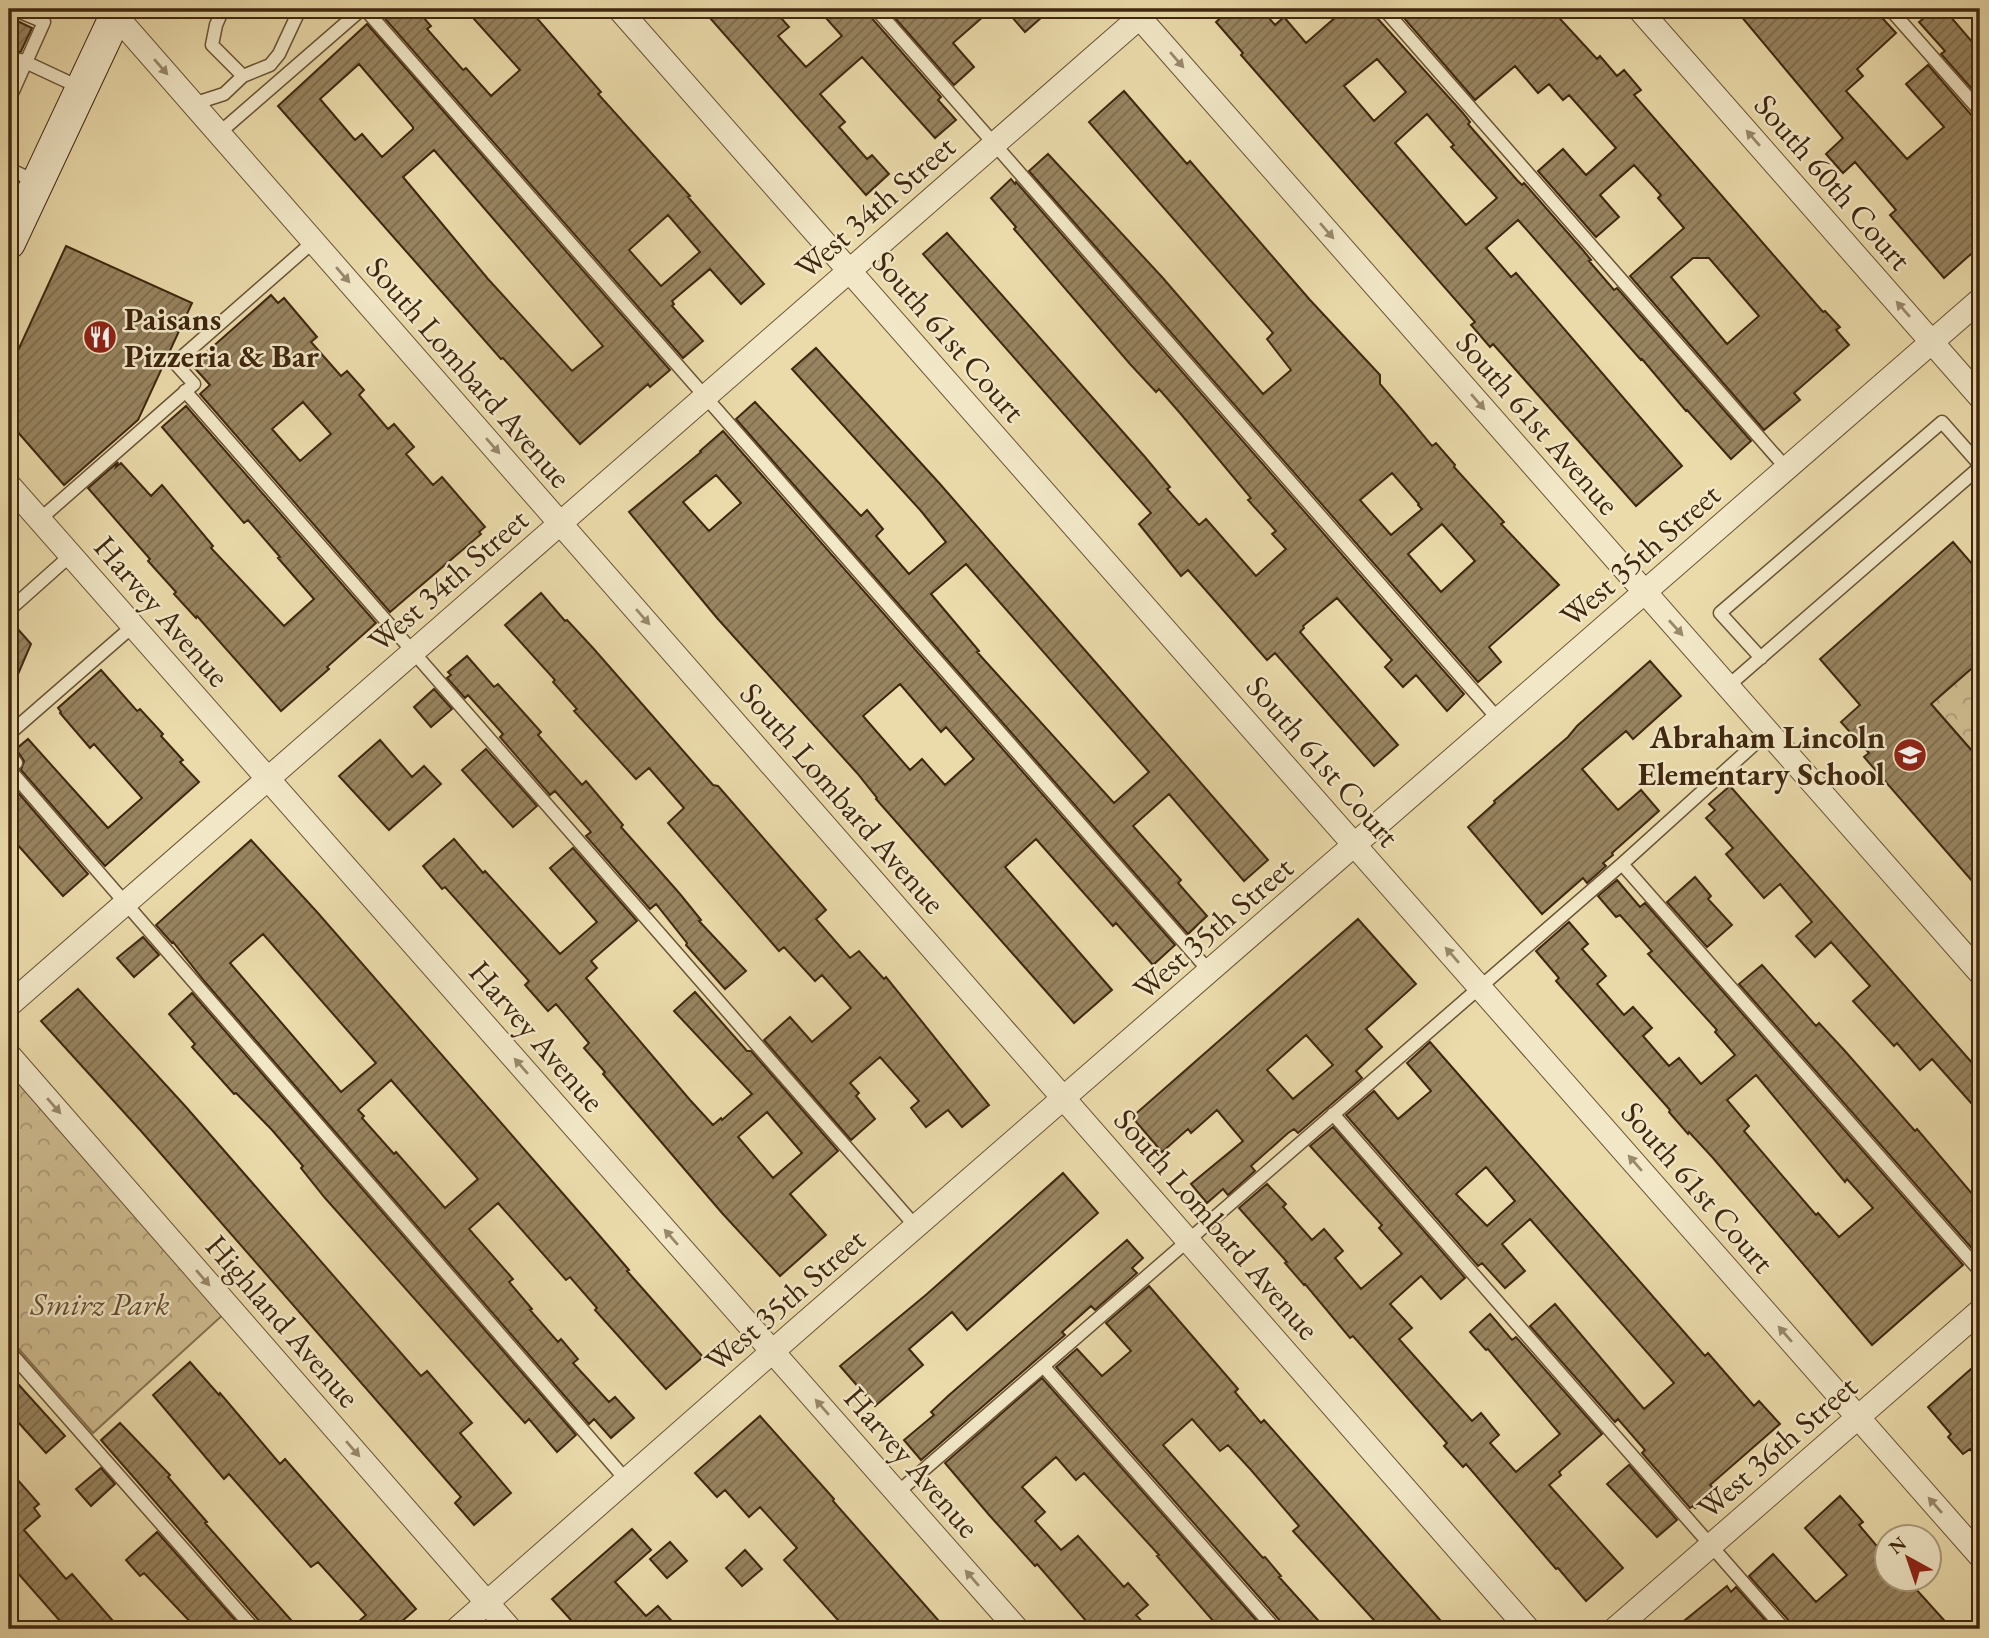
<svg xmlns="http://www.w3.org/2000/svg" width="1989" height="1638" viewBox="0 0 1989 1638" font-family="'EB Garamond',serif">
<defs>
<pattern id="park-crowns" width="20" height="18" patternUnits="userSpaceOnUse" patternTransform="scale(1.75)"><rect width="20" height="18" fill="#cebc90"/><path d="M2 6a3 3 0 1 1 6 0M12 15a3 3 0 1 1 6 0" fill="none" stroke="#a99974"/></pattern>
<pattern id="building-hatch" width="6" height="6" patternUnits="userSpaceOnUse" patternTransform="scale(1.75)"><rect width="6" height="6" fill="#988560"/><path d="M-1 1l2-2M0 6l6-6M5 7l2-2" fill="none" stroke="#7d6d4e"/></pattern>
</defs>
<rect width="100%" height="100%" fill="#ebdbab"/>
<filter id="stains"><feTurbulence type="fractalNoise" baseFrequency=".00286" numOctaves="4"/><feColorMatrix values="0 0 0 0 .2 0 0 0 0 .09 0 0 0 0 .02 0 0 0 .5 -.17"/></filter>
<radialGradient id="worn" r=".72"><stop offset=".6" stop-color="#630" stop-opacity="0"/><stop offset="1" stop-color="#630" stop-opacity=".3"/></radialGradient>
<!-- park -->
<path fill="url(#park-crowns)" stroke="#867250" stroke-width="2" d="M1980,661V760L1931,704Z
M9,1065L226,1312L93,1433L9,1338Z"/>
<!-- building -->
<path fill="url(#building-hatch)" stroke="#3f270f" stroke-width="2" fill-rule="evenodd" d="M385,9H416L431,26L427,29L463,70L466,68L491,96L520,70L465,9H529L601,92L598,94L690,196L688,197L764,284L741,304L710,269L672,301L674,304L672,306L703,341L683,358L380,13ZM668,215L700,252L661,286L629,250Z
M702,9H773L789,27L778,36L806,67L842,36L818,9H867L869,15L941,97L938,100L956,120L935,138L862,57L820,94L845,122L839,127L867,159L872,155L889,174L866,195Z
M887,9H992L953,43L974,67L954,85Z
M1005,9H1051L1025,32Z
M1230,9H1261L1275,25L1284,17L1306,43L1345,9H1369L1462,112L1470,122L1468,124L1517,180L1522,185L1524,183L1582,249L1591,260L1589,261L1614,290L1617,288L1751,441L1731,459L1687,410L1686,411L1642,359L1641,360L1518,220L1486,248L1511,277L1516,273L1682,466L1636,506L1493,344L1490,347L1471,325L1475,322L1241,55L1243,53L1216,22ZM1377,59L1406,92L1374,121L1344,86ZM1427,114L1454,145L1451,147L1497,198L1466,225L1395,143Z
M1413,9H1551L1597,59L1600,56L1617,76L1624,70L1641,90L1634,95L1823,312L1825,311L1840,327L1836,330L1849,345L1794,393L1800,400L1764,430L1630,276L1684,228L1658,198L1661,195L1634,165L1600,195L1619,217L1596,237L1538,171L1563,149L1586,175L1616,148L1569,95L1563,100L1549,84L1538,93L1515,66L1475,100L1403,17ZM1693,258H1709L1759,316L1727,344L1671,277Z
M1735,9H1874L1896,33L1857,69L1863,76L1846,91L1907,159L1944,127L1906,84L1928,65L1973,117L1980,120V246L1944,278L1890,215L1896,210L1855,162L1843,173L1826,154L1843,138Z
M1935,9H1944L1980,51V98L1941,54L1945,51L1919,22Z
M9,17L32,28L21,51L13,57L15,66L9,79Z
M367,24L670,370L650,387L648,384L580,444L503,358L501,359L278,106ZM359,64L413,127V129L382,157L362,134L355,140L320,99ZM434,150L603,346L572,371L488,279L403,177Z
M1124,91L1187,164L1190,161L1310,300L1380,375V384L1404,412L1432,446L1436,443L1455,465L1454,467L1504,522L1501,524L1559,585L1489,647L1501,662L1478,682L1029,171L1048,154L1162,277L1263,394L1291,370L1267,339L1273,333L1089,122ZM1392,473L1419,504L1418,505L1422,509L1391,535L1360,500ZM1442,524L1475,561L1441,592L1408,554Z
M1011,179L1015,184L1016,182L1464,694L1447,711L1416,675L1403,687L1385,667L1392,660L1337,598L1303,626L1304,628L1300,632L1398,745L1374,766L1275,653L1267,660L1188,570L1181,576L1139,524L1151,513L923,254L947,233L1145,457L1170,487L1167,489L1199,525L1206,519L1256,576L1286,549L1272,534L1276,531L1248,500L1251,498L1180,413L1159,389L1156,392L1130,364L1014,229L1016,227L991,198Z
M66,246L192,303L138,420L64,485L9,422V370Z
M271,295L278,303L284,298L317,337L311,342L341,376L347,371L364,390L359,395L388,429L394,424L414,447L406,454L433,485L442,477L485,527L479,532L481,534L390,612L200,394L210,385L192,365ZM303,402L331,434L300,461L272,429Z
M816,348L940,484L1268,860L1244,881L1169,794L1133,826L1181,880L1178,883L1207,916L1188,934L736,419L755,402L861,516L867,510L883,529L876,536L909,574L946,542L921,511L792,369ZM966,564L1149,772L1114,803L977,652L979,651L931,594Z
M186,406L376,623L327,667L329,669L281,711L197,616L196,618L174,594L176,592L148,561L150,559L88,488L118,462L116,467L121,463L151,496L162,485L213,546L211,548L284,626L314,599L278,558L280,557L248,520L244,523L162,427Z
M723,431L1175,945L1153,965L1116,923L1113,926L1036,839L1005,867L1112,990L1074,1023L876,799L877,798L857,773L717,618L629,512L701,452L700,451ZM716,475L741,503L709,531L683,502ZM900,684L941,732L946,727L974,759L945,785L922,759L910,770L863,716Z
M1953,542L1980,573V661L1931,704L1980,760V890L1864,757L1869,753L1841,722L1860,705L1820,659Z
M541,593L565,621L567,620L593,648L713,785L718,786L826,910L816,919L850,958L859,951L884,979L886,977L989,1105L962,1127L948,1110L926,1127L911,1108L919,1101L880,1057L850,1083L859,1093L856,1096L875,1119L851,1140L764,1040L790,1017L812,1042L851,1008L822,975L815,981L784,947L779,951L668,823L684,808L649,768L636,779L574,711L577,709L553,682L555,680L505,625Z
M9,619L31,644L9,695Z
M467,656L494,687L498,684L523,712L541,732L538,735L582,785L586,781L623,825L621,827L680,894L701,920L699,921L746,971L725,989L686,945L687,943L656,904L650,909L586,836L591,832L555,791L550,795L500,737L503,734L468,695L465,698L447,678L451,675L448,672Z
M1650,661L1681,696L1633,739L1626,731L1582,769L1618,810L1641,790L1659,811L1612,853L1613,855L1603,863L1606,866L1587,883L1583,878L1542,914L1468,827L1495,803L1494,801L1568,737L1577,726Z
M101,670L137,711L140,709L163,734L161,736L183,760L180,762L199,782L105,866L21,770L24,761L16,749L28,739L108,828L142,798L94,744L90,748L60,713L61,712L58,708Z
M434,689L452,709L431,727L414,707Z
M380,740L412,777L424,766L441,784L389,830L339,776Z
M486,749L537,806L513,827L462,770Z
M9,782L88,874L63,896L9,835Z
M1730,786L1980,1072V1113L1932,1059L1920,1070L1897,1043L1894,1046L1853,1001L1870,986L1831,942L1815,957L1796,936L1812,922L1780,884L1764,898L1726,854L1733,848L1706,818L1715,810L1709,804Z
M454,839L483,873L485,871L560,954L597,922L550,868L573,848L637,921L591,961L597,968L586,978L690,1100L713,1125L721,1118L722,1120L752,1094L674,1011L695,992L747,1051H751L838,1151L790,1194L826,1235L780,1276L722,1213L603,1074L605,1072L584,1048L589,1043L556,1004L548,1011L525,985L529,981L445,887L442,889L423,866ZM767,1112L802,1153L773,1178L738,1137Z
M251,840L317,912L586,1220L629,1270L627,1271L703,1357L666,1389L595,1310L597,1308L570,1277L566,1280L498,1203L469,1229L513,1279L509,1282L532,1309L530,1310L558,1342L561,1339L578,1359L573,1363L609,1402L615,1397L634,1418L611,1438L594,1419L589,1424L205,982L173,942L172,943L156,925ZM263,934L376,1063L341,1092L230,963ZM391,1080L478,1179L445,1208L396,1152L394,1154L362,1118L364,1116L358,1110Z
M1695,877L1711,896L1708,899L1732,925L1707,947L1667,902Z
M1617,880L1640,907L1645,903L1963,1265L1872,1345L1713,1158L1689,1132L1688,1134L1669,1112L1670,1110L1556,981L1559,978L1536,951L1569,922L1588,944L1582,949L1606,976L1597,984L1624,1015L1633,1007L1652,1028L1643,1036L1669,1066L1679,1058L1701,1084L1735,1055L1715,1032L1717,1030L1648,954L1652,951L1620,915L1616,917L1598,896ZM1756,1075L1845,1182L1847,1179L1873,1208L1839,1237L1818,1213L1816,1215L1744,1131L1749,1126L1727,1100Z
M1358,919L1416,984L1366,1029L1382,1047L1356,1071L1362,1078L1298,1133L1294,1129L1288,1133L1251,1166L1255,1171L1228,1195L1223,1189L1207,1203L1191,1184L1243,1141L1217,1110L1191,1133L1188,1129L1162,1152L1132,1117ZM1306,1035L1333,1065L1293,1099L1267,1070Z
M143,937L159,955L134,977L117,958Z
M1762,965L1816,1026L1819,1023L1845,1051L1915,1131L1917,1129L1980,1203V1249L1976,1253L1739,984Z
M78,989L186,1107L421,1376L427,1371L472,1423L460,1433L511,1493L474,1525L455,1503L461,1497L141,1131L41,1021Z
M192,993L576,1435L557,1452L529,1419L525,1423L325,1198L301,1168L303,1166L272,1130L236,1093L234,1094L192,1047L195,1044L169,1014Z
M1430,1042L1705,1356L1708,1353L1754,1406L1759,1401L1780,1424L1710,1485L1715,1490L1695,1508L1693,1506L1690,1508L1642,1453L1645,1450L1618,1419L1615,1422L1530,1326L1555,1304L1644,1409L1674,1383L1530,1219L1502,1244L1525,1271L1505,1288L1482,1263L1478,1266L1346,1115L1374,1091L1398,1119L1431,1091L1407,1063ZM1486,1167L1515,1201L1487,1226L1456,1194Z
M1333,1127L1465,1278L1441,1299L1421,1276L1390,1304L1412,1328L1399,1339L1472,1421L1481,1413L1499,1435L1490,1443L1516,1472L1560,1434L1488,1349L1486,1350L1470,1332L1490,1314L1512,1340L1516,1337L1602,1434L1559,1472L1561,1475L1549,1485L1623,1568L1586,1601L1558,1568L1556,1569L1466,1464L1463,1467L1444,1446L1447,1443L1353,1336L1350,1338L1305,1284L1304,1285L1285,1263L1287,1262L1239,1208L1267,1184L1286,1204L1283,1207L1312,1240L1324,1229L1343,1251L1335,1258L1361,1289L1402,1254L1379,1228L1382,1225L1310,1146Z
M1063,1173L1098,1213L967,1330L952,1312L909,1349L923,1365L875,1406L840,1366L927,1294Z
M1127,1240L1143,1258L1132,1268L1137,1273L1095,1310L1091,1306L1062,1332L1065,1335L921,1460L904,1440L934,1415L931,1412L948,1396Z
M1149,1286L1238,1389L1235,1392L1261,1423L1264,1420L1448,1629H1382L1293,1531L1299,1526L1251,1470L1228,1445L1220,1451L1192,1419L1163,1445L1263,1558L1265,1557L1281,1576L1279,1577L1326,1629H1284L1282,1623L1056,1367L1077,1349L1102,1376L1131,1351L1106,1323Z
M1980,1361V1461L1970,1449L1963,1454L1948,1437L1951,1434L1928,1407Z
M190,1362L219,1395L220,1393L280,1464L285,1459L416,1609L393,1629H350L366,1615L318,1562L311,1567L229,1474L224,1479L153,1395Z
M9,1374L65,1436L46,1453L9,1412Z
M1042,1378L1264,1629H1220L1157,1556L1159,1555L1084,1473L1076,1480L1056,1457L1022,1487L1045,1512L1035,1521L1061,1550L1078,1536L1124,1587L1128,1583L1148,1605L1136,1615L1149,1629H1093L1037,1564L1035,1566L990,1516L945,1463Z
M760,1416L834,1499L833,1501L946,1629H846L784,1560L797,1548L760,1507L749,1517L725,1490L717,1497L695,1473Z
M120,1423L170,1475L168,1477L207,1522L205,1523L299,1629H263L261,1623L101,1440Z
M1629,1465L1677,1520L1657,1537L1607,1484Z
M101,1468L115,1484L91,1506L76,1489Z
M9,1470L39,1504L34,1508L40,1516L24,1530L66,1579L72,1574L120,1629H67L9,1563Z
M1840,1496L1863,1522L1859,1525L1887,1558V1578H1906L1952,1629H1793L1791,1623L1749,1576L1773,1554L1816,1602L1847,1575L1805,1528Z
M632,1529L651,1550L615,1582L646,1616L658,1606L679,1629H579L552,1599Z
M157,1532L243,1629H197L144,1573L140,1576L126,1560Z
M670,1542L687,1561L667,1578L650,1559Z
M745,1550L762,1569L742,1586L726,1568Z
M1727,1586L1731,1592L1736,1587L1773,1629H1674Z"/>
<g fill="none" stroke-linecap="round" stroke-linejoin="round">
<!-- service casing -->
<g stroke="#6a5436" stroke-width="15">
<path id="service" d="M223,9L216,25L212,45L243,76
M365,9L1210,972
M876,9L1499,720
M1384,9L1787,469
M1890,9L1980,111
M21,60L81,88
M9,100L44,22L13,9
M193,104L224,94L243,76L270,65L279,54L300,9
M218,134L362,9
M9,169L37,182
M185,391L917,1228
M39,520L194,384L175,363L313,242
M9,596L16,604L71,555
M1761,658L1720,613L1942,422L1980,465
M1728,686L1980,467
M9,734L133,626
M9,754L16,763L9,769
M9,769L627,1481
M1622,864L1980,1271
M1333,1114L1784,1629
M9,1351L254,1629
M1044,1367L1275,1629
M897,1493L1622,864L1768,732"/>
</g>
<!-- minor casing -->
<g stroke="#6a5436" stroke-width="25">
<path id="minor" d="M110,9L1528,1629
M619,9L1980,1556
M1132,9L1980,973
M1639,9L1980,397
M9,485L1017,1629
M9,1005L1149,9
M9,1055L510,1629
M457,1629L798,1329L1980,300
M1615,1629L1980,1311"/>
</g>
<!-- secondary casing -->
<g stroke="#3f270f" stroke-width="34">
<path id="secondary" d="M9,243L119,9"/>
</g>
<!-- service -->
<use href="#service" stroke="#f2e8c8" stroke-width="12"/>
<!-- minor -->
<use href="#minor" stroke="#f2e8c8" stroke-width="23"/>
<!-- secondary -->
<use href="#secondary" stroke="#f2e8c8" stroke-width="32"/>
</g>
<!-- one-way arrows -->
<defs><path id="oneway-solid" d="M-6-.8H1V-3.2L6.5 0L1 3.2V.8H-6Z" transform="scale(1.75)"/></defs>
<g fill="#98886c">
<use href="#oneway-solid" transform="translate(1177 60) rotate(49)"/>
<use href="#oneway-solid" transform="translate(161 67) rotate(49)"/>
<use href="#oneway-solid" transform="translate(1753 138) rotate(-131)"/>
<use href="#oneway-solid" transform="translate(1327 231) rotate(49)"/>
<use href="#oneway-solid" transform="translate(343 275) rotate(49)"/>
<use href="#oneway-solid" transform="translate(1903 309) rotate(-131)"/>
<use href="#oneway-solid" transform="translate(1478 402) rotate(49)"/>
<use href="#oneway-solid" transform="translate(493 446) rotate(49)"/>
<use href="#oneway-solid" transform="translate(643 617) rotate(49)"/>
<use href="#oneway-solid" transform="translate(1676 628) rotate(48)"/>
<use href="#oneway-solid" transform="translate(1452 955) rotate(-131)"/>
<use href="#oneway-solid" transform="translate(521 1066) rotate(-131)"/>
<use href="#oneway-solid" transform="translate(54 1106) rotate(49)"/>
<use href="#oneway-solid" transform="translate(1635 1163) rotate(-131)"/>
<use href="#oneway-solid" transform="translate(671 1237) rotate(-131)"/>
<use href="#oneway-solid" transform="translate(203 1278) rotate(49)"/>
<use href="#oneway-solid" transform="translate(1785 1334) rotate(-131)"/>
<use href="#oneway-solid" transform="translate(822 1407) rotate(-131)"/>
<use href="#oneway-solid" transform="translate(353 1449) rotate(49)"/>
<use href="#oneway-solid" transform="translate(1935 1505) rotate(-131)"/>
<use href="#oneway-solid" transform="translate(972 1578) rotate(-131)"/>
</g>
<!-- icons -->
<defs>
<g id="restaurant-disc" transform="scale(1.75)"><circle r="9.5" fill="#8f2418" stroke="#f2e8c8"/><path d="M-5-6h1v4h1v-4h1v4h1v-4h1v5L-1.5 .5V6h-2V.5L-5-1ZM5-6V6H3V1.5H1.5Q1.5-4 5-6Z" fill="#fff"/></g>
<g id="school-disc" transform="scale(1.75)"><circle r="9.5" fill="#8f2418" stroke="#f2e8c8"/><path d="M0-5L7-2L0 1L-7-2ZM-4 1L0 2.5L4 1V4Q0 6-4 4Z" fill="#fff"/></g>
</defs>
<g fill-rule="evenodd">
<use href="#restaurant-disc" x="100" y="337"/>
<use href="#school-disc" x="1910" y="755"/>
</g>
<g text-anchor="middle" stroke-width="5" stroke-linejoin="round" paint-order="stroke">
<!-- street labels -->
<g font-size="32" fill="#3f270f" stroke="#f2e8c8">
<text transform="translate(1833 182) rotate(49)" y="11">South 60th Court</text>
<text transform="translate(875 207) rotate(-41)" y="11">West 34th Street</text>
<text transform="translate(949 336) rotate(49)" y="11">South 61st Court</text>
<text transform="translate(469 372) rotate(49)" y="11">South Lombard Avenue</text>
<text transform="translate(1538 423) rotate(49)" y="11">South 61st Avenue</text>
<text transform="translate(1640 555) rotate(-41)" y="11">West 35th Street</text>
<text transform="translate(448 580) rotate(-41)" y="11">West 34th Street</text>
<text transform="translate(162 611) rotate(49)" y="11">Harvey Avenue</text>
<text transform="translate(1323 761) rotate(49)" y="11">South 61st Court</text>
<text transform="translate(843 798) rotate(49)" y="11">South Lombard Avenue</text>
<text transform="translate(1213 928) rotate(-41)" y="11">West 35th Street</text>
<text transform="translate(537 1036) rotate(49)" y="11">Harvey Avenue</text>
<text transform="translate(1698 1187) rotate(49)" y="11">South 61st Court</text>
<text transform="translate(1217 1224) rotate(49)" y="11">South Lombard Avenue</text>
<text transform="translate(785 1300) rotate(-41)" y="11">West 35th Street</text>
<text transform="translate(283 1321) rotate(49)" y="11">Highland Avenue</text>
<text transform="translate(1777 1447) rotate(-41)" y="11">West 36th Street</text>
<text transform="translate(912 1462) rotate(49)" y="11">Harvey Avenue</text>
</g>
<!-- poi labels -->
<g font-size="32" font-weight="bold" fill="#3f270f" stroke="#f2e8c8" text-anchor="start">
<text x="124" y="330">Paisans<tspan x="124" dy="37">Pizzeria &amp; Bar</tspan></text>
<text x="1885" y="748" text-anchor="end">Abraham Lincoln<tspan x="1885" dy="37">Elementary School</tspan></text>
</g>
<!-- park labels -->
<g font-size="32" font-style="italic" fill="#634c2f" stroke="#f2e8c8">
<text x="100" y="1315">Smirz Park</text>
</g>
</g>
<!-- margin -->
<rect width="1989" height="1638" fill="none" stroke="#ebdbab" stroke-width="35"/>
<rect x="10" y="10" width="1968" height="1617" fill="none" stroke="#3f270f" stroke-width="3.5"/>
<rect x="18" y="18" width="1954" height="1603" fill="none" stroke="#3f270f" stroke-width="2"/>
<!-- north arrow -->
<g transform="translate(1908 1558) rotate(320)"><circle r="33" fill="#f2e8c8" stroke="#aa9b7e" stroke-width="2"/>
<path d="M0-5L12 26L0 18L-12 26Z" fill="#8f2418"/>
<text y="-10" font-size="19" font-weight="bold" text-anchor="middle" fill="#3f270f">N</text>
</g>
<rect width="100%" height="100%" filter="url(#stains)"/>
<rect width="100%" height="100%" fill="url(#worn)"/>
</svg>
